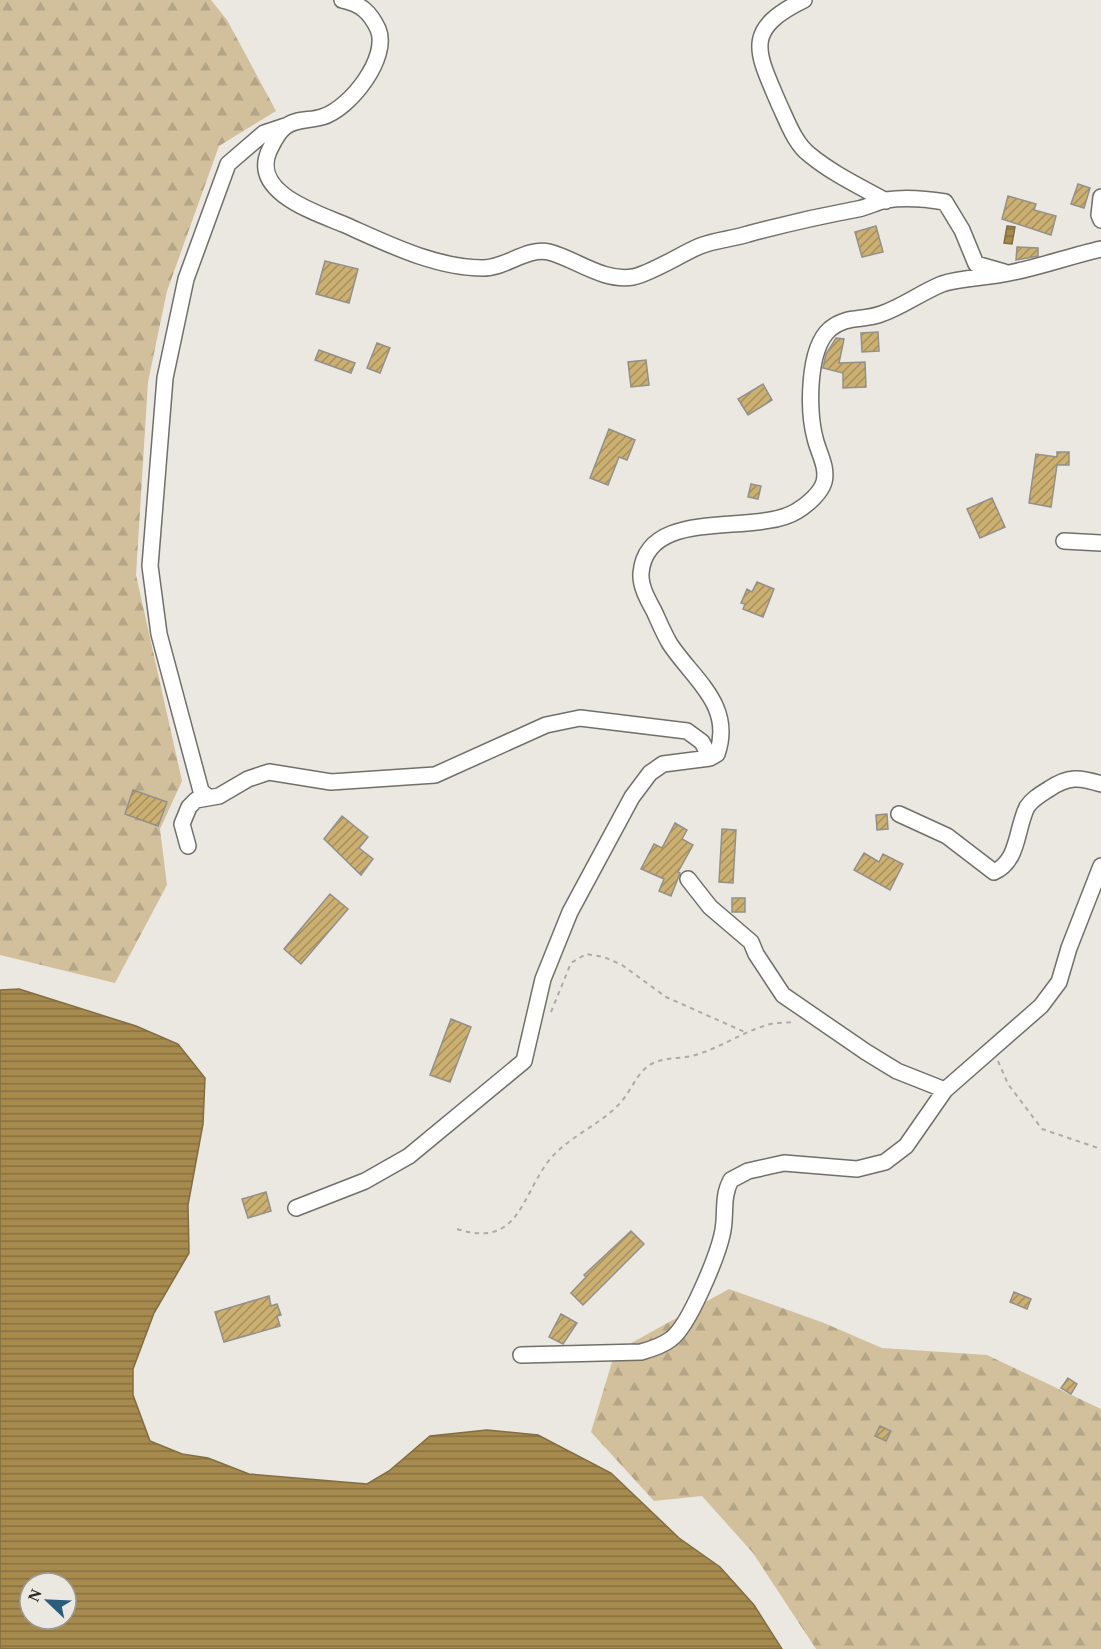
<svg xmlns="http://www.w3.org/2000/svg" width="1101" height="1649" viewBox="0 0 1101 1649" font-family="'Times New Roman',serif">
<defs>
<pattern id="forest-firs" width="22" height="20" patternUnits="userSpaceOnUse" patternTransform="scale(1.5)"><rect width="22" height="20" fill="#d1c09b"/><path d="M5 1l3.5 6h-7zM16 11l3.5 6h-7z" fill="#b3a585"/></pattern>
<pattern id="water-rules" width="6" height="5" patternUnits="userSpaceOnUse" patternTransform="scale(1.5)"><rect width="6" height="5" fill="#a78b4e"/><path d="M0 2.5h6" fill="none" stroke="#887141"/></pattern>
<pattern id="building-hatch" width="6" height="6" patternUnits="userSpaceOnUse" patternTransform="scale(1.5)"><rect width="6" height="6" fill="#ccb071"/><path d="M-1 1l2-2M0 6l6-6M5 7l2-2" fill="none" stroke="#a68f5d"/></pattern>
</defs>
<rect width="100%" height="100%" fill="#ebe8e2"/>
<!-- forest -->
<path fill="url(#forest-firs)" d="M0,0H211L227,20L276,111L219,146L167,291L148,382L136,575L182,781L160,829L167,885L115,983L0,955Z
M729,1289L824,1323L882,1348L987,1355L1101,1409V1649H816L753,1553L702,1496L654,1501L591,1432L615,1352Z"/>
<!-- water -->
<path fill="url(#water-rules)" stroke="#816d41" stroke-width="1.5" fill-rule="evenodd" d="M1007,226L1015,227L1012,244L1004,243Z
M19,989L136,1026L178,1044L205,1078L203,1124L188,1205L189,1253L154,1313L133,1369V1395L150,1441L182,1454L208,1458L249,1474L367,1484L389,1471L430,1436L487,1430L538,1435L611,1473L679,1538L720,1567L754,1605L782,1649H0V990ZM30,1583H66V1619H30Z"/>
<!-- building -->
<path fill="url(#building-hatch)" stroke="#93908a" stroke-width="1.5" d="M1078,184L1090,188L1084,208L1071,204Z
M1008,196L1036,204L1034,210L1056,216L1051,235L1002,219Z
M876,226L883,252L862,257L855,232Z
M1017,247L1038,248V256L1016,260Z
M325,261L358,269L349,303L316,294Z
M878,332L879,351L862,352L861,333Z
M836,338L844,339L839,363L865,362L866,387L843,388V373L823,368L826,354Z
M377,343L390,348L380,373L367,368Z
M319,350L355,363L351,373L315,360Z
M646,360L649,385L631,387L628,362Z
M763,384L772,400L748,415L738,399Z
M609,429L635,440L627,460L619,457L608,485L590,478Z
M1057,452H1069V465H1057L1051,507L1029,503L1036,454L1057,457Z
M751,484L761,486L758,499L748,497Z
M992,498L1005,527L980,538L967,509Z
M757,582L774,589L763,617L743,609L745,604L741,603L747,589L752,592Z
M133,790L167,802L158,826L125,814Z
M887,814L888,829L877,830L876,815Z
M342,816L368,837L359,848L373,859L361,875L324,839Z
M675,823L687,830L682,839L693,845L678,872L680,873L671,896L659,891L664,879L641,869L654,844L662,848Z
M722,829L736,830L733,883L719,882Z
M864,853L879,862L883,854L903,864L890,890L854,870Z
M330,894L348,909L301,964L284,949Z
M732,898H745V912H732Z
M451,1019L471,1027L450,1082L430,1075Z
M266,1192L271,1211L248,1218L242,1199Z
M631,1231L644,1244L583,1305L571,1293L586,1277L584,1275Z
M1014,1292L1031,1299L1027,1309L1010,1302Z
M269,1296L271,1306L277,1304L281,1315L277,1316L280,1326L224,1342L215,1312Z
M561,1314L577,1323L563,1344L549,1337Z
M1068,1378L1077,1384L1071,1394L1061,1388Z
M880,1426L891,1431L886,1441L875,1436Z"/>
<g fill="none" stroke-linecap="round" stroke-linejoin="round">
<!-- minor casing -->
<g stroke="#716f69" stroke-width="18">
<path id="minor" d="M342,0C361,4 370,12 378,29C390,57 350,109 322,117C310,121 296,118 285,127C277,133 273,143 269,151C251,192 314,212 343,224C386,243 435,268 483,268C506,268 527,247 549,252C576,259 603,282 633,277C652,273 681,254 700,246C715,240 732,239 748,234C785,224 820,216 858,209C868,207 877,202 886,200C905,197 927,199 945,202L962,230L976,264L1004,272
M804,0C742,30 757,52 779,104C787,121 795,144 810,155C833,174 861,187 886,201
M1101,197L1099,215L1101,220
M1064,541L1101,543
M208,797L201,791L159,634L150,566L165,378L186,279L228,164L264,133L285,126
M899,814L947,836L994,872C1019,861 1016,829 1027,807C1032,799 1041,794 1049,789C1068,776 1080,777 1101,784
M188,846L182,824L189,807L196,800L219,796L248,779L269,772L331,782L435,775L546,725L580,718L687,731L702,742L710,758
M688,879L710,907L751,942L756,954L783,995L866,1052L897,1071L945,1090
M296,1208L365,1181L409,1156L524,1061L543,979L570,912L632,797L650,773L663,764L710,758L717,754C734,705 693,679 670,644C664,634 659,622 654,611C648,600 640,586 641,573C647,505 755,537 797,511C807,505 821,493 824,482C828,467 818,452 815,438C808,412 807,349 830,329C847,315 862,321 881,314C902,307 920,293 942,284C962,277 987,278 1009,273C1040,267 1070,256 1101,249
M521,1355L641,1352C652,1349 662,1346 671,1339C689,1326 717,1257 722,1235C727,1216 721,1198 731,1180L748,1171L784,1163L857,1169L885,1162L906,1146L945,1090L1041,1006L1059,982L1069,948L1101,866"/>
</g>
<!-- path -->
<path stroke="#adaba6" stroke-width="2" stroke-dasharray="4.5 4.5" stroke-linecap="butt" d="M551,1012L571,963L586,954L604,957L622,965L666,997L747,1033
M998,1061L1008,1084L1042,1129L1101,1149
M457,1229C517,1248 520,1201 547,1163C566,1137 600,1126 621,1102C631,1091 636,1075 648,1066C661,1057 678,1059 692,1056C718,1049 739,1034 764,1026C773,1022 785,1023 795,1022"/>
<!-- minor -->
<use href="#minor" stroke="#fff" stroke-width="15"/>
</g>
<!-- north arrow -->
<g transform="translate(48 1601) rotate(293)"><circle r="28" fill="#ebe8e2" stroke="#9d9a96" stroke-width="1.5"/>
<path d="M0-4.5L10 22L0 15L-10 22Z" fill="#2a5d7a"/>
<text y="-9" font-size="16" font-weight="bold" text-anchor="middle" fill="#272624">N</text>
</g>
</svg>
